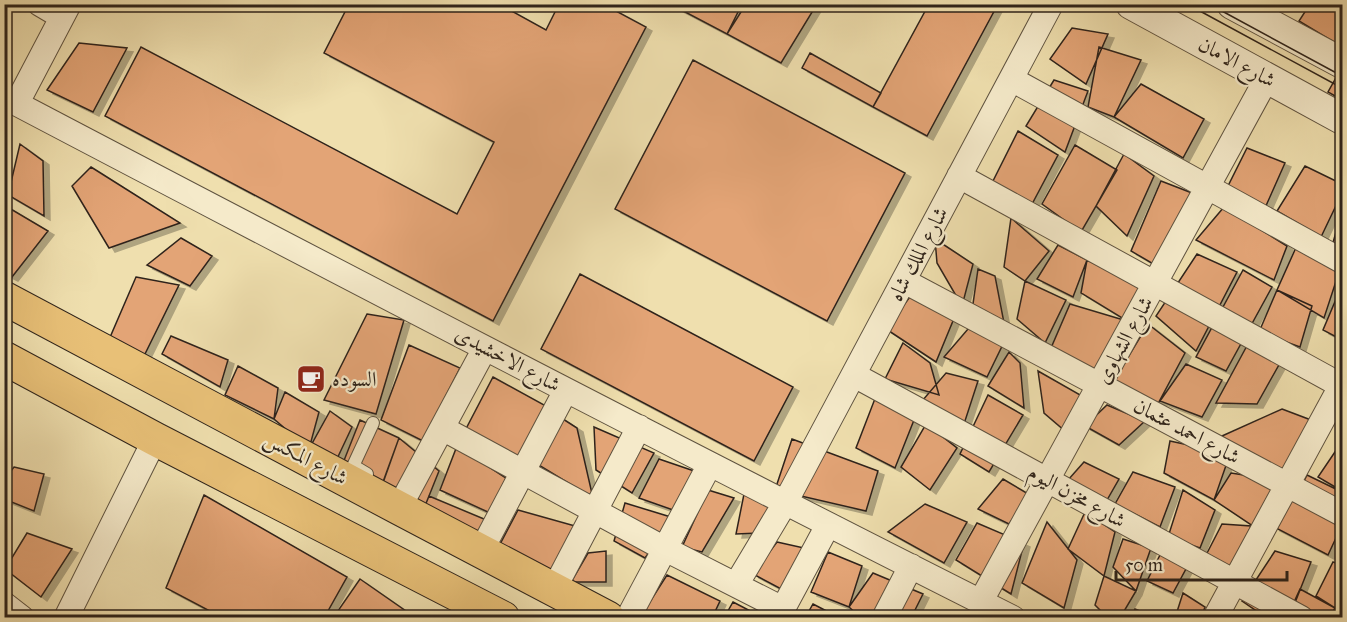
<svg xmlns="http://www.w3.org/2000/svg" width="1347" height="622" viewBox="0 0 1347 622" font-family="'IM FELL Great Primer',Amiri,serif">
<defs>
<filter id="shadow"><feDropShadow dx="6" dy="4" stdDeviation="0" flood-color="#0004"/></filter>
</defs>
<rect width="100%" height="100%" fill="#efdfae"/>
<filter id="stains"><feTurbulence type="fractalNoise" baseFrequency=".00333" numOctaves="4"/><feColorMatrix values="0 0 0 0 .2 0 0 0 0 .09 0 0 0 0 .02 0 0 0 .5 -.17"/></filter>
<radialGradient id="worn" r=".72"><stop offset=".6" stop-color="#630" stop-opacity="0"/><stop offset="1" stop-color="#630" stop-opacity=".3"/></radialGradient>
<!-- building -->
<path fill="#e3a476" stroke="#2f241b" stroke-width="1.5" filter="url(#shadow)" d="M349,4H499L546,30L559,4H603L646,27L493,321L105,116L141,47L457,214L494,142L324,53Z
M670,4H742L727,34Z
M746,4H817L781,63L727,34Z
M929,4H998L927,136L873,107Z
M1310,4H1342V47L1299,21Z
M1072,28L1108,34L1086,84L1050,59Z
M79,43L127,48L93,112L47,90Z
M1099,47L1141,60L1114,117L1088,107Z
M810,53L881,93L873,107L802,68Z
M693,60L905,173L827,321L615,209Z
M1342,67V100L1328,92Z
M1054,80L1088,91L1065,152L1026,126Z
M1141,84L1204,119L1183,158L1114,117Z
M1018,131L1058,155L1031,206L992,183Z
M20,144L43,161L44,216L8,195Z
M1075,145L1117,170L1081,232L1042,204Z
M1247,148L1285,163L1265,208L1227,188Z
M1124,154L1154,176L1127,236L1096,206Z
M1305,166L1342,184V193L1321,237L1277,211Z
M91,167L180,223L109,248L72,186Z
M1161,181L1192,193L1155,265L1131,251Z
M4,205L48,231L12,277L4,273Z
M1224,207L1287,246L1274,280L1196,240Z
M1342,211V251L1332,246Z
M1011,218L1049,251L1025,281L1004,267Z
M181,238L212,256L190,286L147,265Z
M935,239L973,264L962,306L937,263Z
M1298,243L1341,266L1324,318L1277,290Z
M1058,245L1087,260L1073,297L1037,279Z
M1197,254L1237,272L1196,351L1156,316Z
M1087,260L1142,287L1127,321L1081,293Z
M978,269L995,276L1005,328L973,304Z
M1243,270L1272,287L1226,371L1196,357Z
M580,274L793,387L754,461L541,349Z
M136,277L179,285L142,360L108,342Z
M1025,281L1066,300L1045,343L1017,319Z
M1342,285V340L1323,330Z
M1277,290L1312,306L1300,347L1259,332Z
M912,294L955,316L936,362L886,329Z
M1070,304L1127,321L1102,380L1051,348Z
M367,314L404,320L376,414L324,400Z
M1148,324L1185,353L1153,413L1113,382Z
M968,329L1007,336L987,377L944,357Z
M171,336L228,360L220,387L162,354Z
M1249,342L1280,363L1257,404L1216,403Z
M903,343L930,363L939,395L885,379Z
M409,345L460,368L423,441L381,420Z
M1009,352L1020,363L1024,408L988,386Z
M1186,364L1222,380L1202,417L1160,401Z
M238,366L278,388L274,419L225,395Z
M1038,371L1082,396L1065,431L1044,413Z
M946,373L978,381L964,424L922,401Z
M493,377L546,406L518,481L457,446Z
M285,392L319,412L309,449L274,419Z
M988,395L1023,415L989,472L960,454Z
M876,396L914,420L895,468L856,448Z
M1107,405L1145,421L1119,445L1085,426Z
M1282,409L1311,420L1281,481L1222,436Z
M330,411L352,427L335,463L309,449Z
M563,419L577,428L593,498L537,464Z
M360,420L399,438L378,497L343,463Z
M926,424L957,448L930,490L901,467Z
M594,427L654,453L632,493L596,470Z
M399,438L439,471L423,511L380,490Z
M792,439L878,471L866,511L775,490Z
M1170,441L1230,454L1214,500L1164,473Z
M457,446L506,478L490,513L440,490Z
M1339,446L1342,449V491L1318,477Z
M659,459L697,472L676,511L639,498Z
M1084,462L1119,479L1107,500L1068,480Z
M14,467L44,474L34,511L4,499V480Z
M1133,472L1175,487L1160,527L1115,504Z
M1231,473L1281,481L1262,532L1214,500Z
M1307,475L1342,492V513L1299,491Z
M1003,479L1030,495L1009,524L978,509Z
M1293,488L1342,525L1328,555L1274,527Z
M708,490L734,498L702,552L682,547Z
M1183,490L1215,510L1200,548L1168,537Z
M744,494L771,504L759,533L736,534Z
M204,495L347,577L324,618H223L166,588Z
M429,496L484,519L475,565L414,533Z
M625,503L674,518L645,558L614,541Z
M925,504L967,522L944,563L888,532Z
M518,510L575,526L541,597L487,569Z
M1085,512L1115,532L1104,576L1068,549Z
M1047,522L1077,560L1064,608L1022,583Z
M977,523L1024,543L1011,594L956,560Z
M1222,524L1251,526L1233,568L1205,557Z
M27,533L72,549L41,597L5,569Z
M1123,539L1151,548L1136,591L1113,567Z
M777,542L804,548L783,590L753,574Z
M606,551V582H571L588,553Z
M1162,551L1187,567L1173,593L1147,581Z
M1275,551L1311,562L1289,618H1267L1242,601Z
M828,552L862,566L849,607L811,592Z
M1333,562L1342,565V589L1335,608L1316,596Z
M873,573L923,594L911,618H861L849,607Z
M667,575L720,601L712,618H650L642,614Z
M1104,576L1136,591L1120,618H1108L1095,605Z
M360,579L416,618H333Z
M1300,589L1335,608L1329,618H1305L1290,611Z
M1342,589V612L1335,608Z
M1183,593L1205,607L1201,618H1175Z
M733,602L764,618H724Z
M813,604L840,618H805Z
M1135,609L1157,618H1130Z"/>
<g fill="none" stroke-linecap="round" stroke-linejoin="round">
<!-- service casing -->
<g stroke="#5f5340" stroke-width="14">
<path id="service" d="M367,474L357,468L354,464L373,423"/>
</g>
<!-- minor casing -->
<g stroke="#5f5340" stroke-width="26">
<path id="minor" d="M40,4L62,17
M1011,79L1342,261
M4,97C339,273 675,448 1013,618
M17,103L69,4
M959,176L1342,386
M904,281L1342,514
M854,375L1301,618
M442,428L665,549L783,609
M399,508L485,348
M481,551L566,390
M736,585L785,503L1051,4
M554,589L639,427
M981,601L1267,78
M4,604L22,618
M66,618L155,439
M628,618L710,464
M778,618L828,525
M884,618L911,566
M1215,618L1342,384"/>
</g>
<!-- tertiary casing -->
<g stroke="#5f5340" stroke-width="32">
<path id="tertiary" d="M1131,4L1342,119
M1232,4L1342,63"/>
</g>
<!-- primary casing -->
<g stroke="#2f241b" stroke-width="35">
<path id="primary" d="M4,298L399,508L608,618
M4,358L155,439L503,618"/>
</g>
<!-- service -->
<use href="#service" stroke="#f5eaca" stroke-width="12"/>
<!-- minor -->
<use href="#minor" stroke="#f5eaca" stroke-width="24"/>
<!-- tertiary -->
<use href="#tertiary" stroke="#f5eaca" stroke-width="30"/>
<!-- primary -->
<use href="#primary" stroke="#e8c077" stroke-width="33"/>
<!-- tram -->
<path stroke="#2f241b" stroke-width="1.5" d="M1187,4L1342,88
M1209,4L1342,76"/>
</g>
<!-- icons -->
<defs>
<g id="cafe-square" transform="scale(1.5)"><rect x="-9" y="-9" width="18" height="18" rx="4" fill="#8f2418" stroke="#f5eaca"/><path d="M-5.5-4.5H6V0H3Q3 3.5 0 3.5H-2.5Q-5.5 3.5-5.5 0ZM3-3.2v2h1.7v-2ZM-6 4.5H4V6H-6Z" fill="#fff"/></g>
</defs>
<g fill-rule="evenodd">
<use href="#cafe-square" x="311" y="379"/>
</g>
<g text-anchor="middle" stroke-width="4.5" stroke-linejoin="round" paint-order="stroke">
<!-- street labels -->
<g font-size="21" fill="#2f241b" stroke="#f5eaca">
<text transform="translate(1237 62) rotate(28)" y="7">شارع الامان</text>
<text transform="translate(918 254) rotate(-62)" y="7">شارع الملك شاه</text>
<text transform="translate(1124 340) rotate(-61)" y="7">شارع الشهاوى</text>
<text transform="translate(508 359) rotate(28)" y="7">شارع الاخشيدى</text>
<text transform="translate(1187 431) rotate(28)" y="7">شارع احمد عثمان</text>
<text transform="translate(306 458) rotate(28)" y="7">شارع المكس</text>
<text transform="translate(1077 496) rotate(29)" y="7">شارع مخزن اليوم</text>
</g>
<!-- poi labels -->
<g font-size="21" fill="#2f241b" stroke="#f5eaca" text-anchor="start">
<text x="332" y="386">السوده</text>
</g>
</g>
<!-- margin -->
<rect width="1347" height="622" fill="none" stroke="#efdfae" stroke-width="24"/>
<rect x="6" y="6" width="1335" height="610" fill="none" stroke="#2f241b" stroke-width="3"/>
<rect x="12" y="12" width="1323" height="598" fill="none" stroke="#2f241b" stroke-width="1.5"/>
<!-- scale -->
<path d="M1116 571v9h171v-9" fill="none" stroke="#2f241b" stroke-width="3"/>
<text x="1125" y="571" font-size="18" fill="#2f241b" stroke="#f5eaca" stroke-width="4.5" paint-order="stroke">50 m</text>
<rect width="100%" height="100%" filter="url(#stains)"/>
<rect width="100%" height="100%" fill="url(#worn)"/>
</svg>
